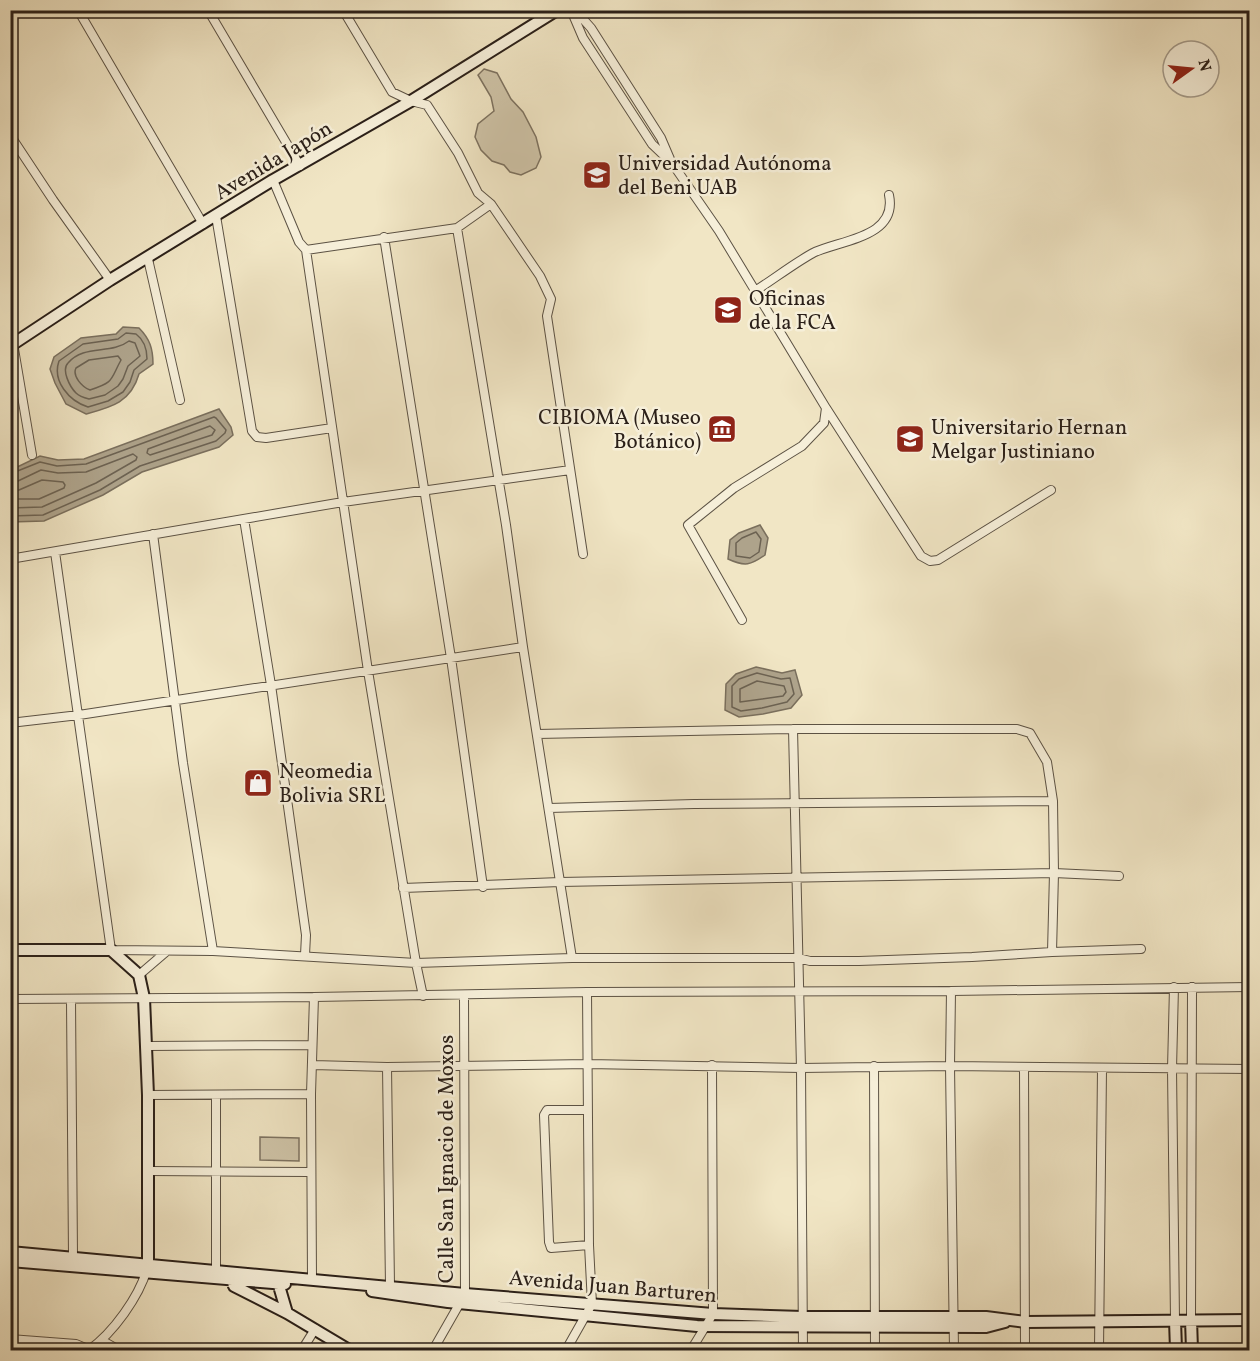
<svg xmlns="http://www.w3.org/2000/svg" width="1260" height="1361" viewBox="0 0 1260 1361" font-family="Vollkorn,serif">
<rect width="100%" height="100%" fill="#f1e6c5"/>
<filter id="stains"><feTurbulence type="fractalNoise" baseFrequency=".00333" numOctaves="4"/><feColorMatrix values="0 0 0 0 .2 0 0 0 0 .09 0 0 0 0 .02 0 0 0 .5 -.17"/></filter>
<radialGradient id="worn" r=".72"><stop offset=".6" stop-color="#630" stop-opacity="0"/><stop offset="1" stop-color="#630" stop-opacity=".3"/></radialGradient>
<!-- green -->
<path fill="#cfc4a8" stroke="#7d7260" stroke-width="1.5" d="M484,69L497,73L511,99L523,112L536,137L541,157L536,168L521,175L510,172L504,165L492,161L481,150L475,137L478,124L494,111L491,97L478,75Z
M260,1137L299,1138V1161L260,1160Z"/>
<!-- water -->
<path fill="#aea38b" stroke="#7a6f5d" stroke-width="1.5" d="M123,327L139,328C150,339 153,349 153,364L139,374C131,402 112,407 86,414L66,404L55,383L50,369L54,357L81,338L116,334Z
M219,409L231,427L233,435L219,447L142,472L103,495L44,521L11,522V470L40,456L58,460L84,459Z
M760,525L768,538L765,555C751,565 745,567 728,559L730,540L739,533Z
M756,667L782,673L795,670L802,695L791,708L763,714L739,717L725,710L726,684L736,674Z"/>
<g fill="none" stroke-linecap="round" stroke-linejoin="round">
<!-- shore -->
<path stroke="#6c6252" stroke-width="1.5" d="M126,333L136,334C144,340 147,349 147,359L134,370L130,382L123,392L108,401L88,407C69,401 52,381 59,361L83,344L118,339Z
M129,341L135,343L140,356L128,366L123,379L118,386L105,395L89,399C85,398 79,396 76,393C70,387 61,370 68,363C84,344 111,355 129,341Z
M118,356L121,360C110,380 115,382 90,390C82,387 72,376 76,368L89,360Z
M210,426L215,430L212,435L150,455L147,453L148,449Z
M10,474L40,462L57,466L86,464L214,417L216,418L226,430L225,433L216,441L140,466L100,490L43,515L10,516
M10,482L18,481L41,470L58,473L86,472L133,454L137,457L136,460L96,483L42,507L10,508
M10,491L19,490L42,480L63,482L65,485L64,488L39,499H10
M756,532L761,539L759,552L750,558L736,556V543L742,538Z
M757,673L781,679L790,678L794,694L787,702L762,708L741,711L732,707V686L739,679Z
M757,681L784,686L786,692L783,696L740,702V689Z"/>
<!-- street casing -->
<g stroke="#5c5244" stroke-width="10">
<path id="street" d="M78,10L203,224
M208,10L300,166
M343,10L392,92L411,101L427,105L458,153L478,193L491,204L540,276L551,299L547,316L583,554
M571,10L583,38L652,144L672,163L719,231L826,408L824,423L802,446L734,488L688,525L742,620
M575,10L591,28L661,138L670,159
M10,135L53,200L110,280
M273,180L299,242L306,250L368,671L416,963L572,958H798L810,961H859L972,957L1052,952L1141,949
M491,204L457,228L506,525L523,647L572,958
M216,216L252,431L257,437L266,438L332,428
M384,237L451,658L483,887
M306,250L457,228
M148,259L180,400
M755,291C774,279 793,264 813,253C839,240 898,238 889,195
M10,339L13,343L32,455
M826,408L921,556L930,561L938,560L1051,490
M244,519L271,685L306,935L305,955
M153,534L183,763L213,951
M55,552L111,950L213,951L416,963L423,996
M10,559L343,502L570,470
M10,723L79,715L523,647
M793,729L801,1068L803,1350
M537,734L793,729H1017L1030,733L1047,762L1053,801L1054,873L1119,876
M549,808L694,804L1053,801
M403,888L560,882L1054,873L1052,952
M139,975L167,951
M1174,987L1172,1069L1175,1320
M951,991L950,1066L954,1350
M10,999L314,997L587,992L951,991L1250,987
M71,1000L73,1257
M10,1033L11,996
M148,1046L312,1045
M313,1065L387,1067L588,1064L801,1068L950,1066L1250,1069
M874,1066L875,1350
M387,1067L390,1286
M1024,1067L1025,1350
M148,1095L311,1094
M216,1095V1273
M587,1110H547L544,1115L549,1242L551,1248L589,1245
M150,1171L311,1172
M312,1279L311,1094L314,997
M1191,1319L1192,987
M10,1339L76,1344L90,1350
M103,1341L119,1350
M89,1350C113,1333 139,1297 147,1269
M302,1350L315,1329
M433,1350L465,1294L464,995
M566,1350L592,1304L589,1245L587,992
M691,1350L713,1314L712,1065
M1099,1350L1102,1069"/>
</g>
<!-- secondary casing -->
<g stroke="#2b2019" stroke-width="14">
<path id="secondary" d="M10,346L110,280L273,180L411,101L557,10
M10,950H111L139,975L144,998L148,1095V1264
M10,1252L465,1294L713,1314L803,1317H986L1026,1322L1250,1320
M10,1261L285,1284
M231,1277L234,1286L287,1313L349,1350
M277,1279L287,1313
M372,1291L448,1302L697,1326L986,1327L1005,1322
M1191,1319L1192,1350
M1175,1320L1176,1350"/>
</g>
<!-- street -->
<use href="#street" stroke="#f6efd9" stroke-width="8"/>
<!-- secondary -->
<use href="#secondary" stroke="#f6efd9" stroke-width="10"/>
</g>
<!-- icons -->
<defs>
<g id="university-square" transform="scale(1.5)"><rect x="-9" y="-9" width="18" height="18" rx="4" fill="#8f2418" stroke="#f6efd9"/><path d="M0-5L7-2L0 1L-7-2ZM-4 1L0 2.5L4 1V4Q0 6-4 4Z" fill="#fff"/></g>
<g id="museum-square" transform="scale(1.5)"><rect x="-9" y="-9" width="18" height="18" rx="4" fill="#8f2418" stroke="#f6efd9"/><path d="M0-6L6-3V-2H-6V-3ZM-5-1h2V3h-2ZM-1-1h2V3h-2ZM3-1h2V3H3ZM-6 4H6V6H-6Z" fill="#fff"/></g>
<g id="shop-square" transform="scale(1.5)"><rect x="-9" y="-9" width="18" height="18" rx="4" fill="#8f2418" stroke="#f6efd9"/><path d="M-5-2.5h2.3a2.7 3.5 0 0 1 5.4 0H5L5.5 6h-11ZM-1.5-2.5h3a1.5 2.3 0 0 0-3 0Z" fill="#fff"/></g>
</defs>
<g fill-rule="evenodd">
<use href="#university-square" x="597" y="175"/>
<use href="#university-square" x="728" y="310"/>
<use href="#museum-square" x="722" y="429"/>
<use href="#university-square" x="910" y="439"/>
<use href="#shop-square" x="258" y="783"/>
</g>
<g text-anchor="middle" stroke-width="5" stroke-linejoin="round" paint-order="stroke">
<!-- street labels -->
<g font-size="21" fill="#2b2019" stroke="#f6efd9">
<text transform="translate(273 160) rotate(-31)" y="7">Avenida Japón</text>
<text transform="translate(446 1159) rotate(-90)" y="7">Calle San Ignacio de Moxos</text>
<text transform="translate(613 1286) rotate(5)" y="7">Avenida Juan Barturen</text>
</g>
<!-- poi labels -->
<g font-size="21" fill="#2b2019" stroke="#f6efd9" text-anchor="start">
<text x="618" y="170">Universidad Autónoma<tspan x="618" dy="24">del Beni UAB</tspan></text>
<text x="749" y="305">Oficinas<tspan x="749" dy="24">de la FCA</tspan></text>
<text x="701" y="424" text-anchor="end">CIBIOMA (Museo<tspan x="701" dy="24">Botánico)</tspan></text>
<text x="931" y="434">Universitario Hernan<tspan x="931" dy="24">Melgar Justiniano</tspan></text>
<text x="279" y="778">Neomedia<tspan x="279" dy="24">Bolivia SRL</tspan></text>
</g>
</g>
<!-- margin -->
<rect width="1260" height="1361" fill="none" stroke="#f1e6c5" stroke-width="36"/>
<rect x="12" y="12" width="1236" height="1337" fill="none" stroke="#2b2019" stroke-width="3"/>
<rect x="18" y="18" width="1224" height="1325" fill="none" stroke="#2b2019" stroke-width="1.5"/>
<!-- north arrow -->
<g transform="translate(1191 69) rotate(75)"><circle r="28" fill="#f6efd9" stroke="#a59c8c" stroke-width="1.5"/>
<path d="M0-4.5L10 22L0 15L-10 22Z" fill="#8f2418"/>
<text y="-9" font-size="16" font-weight="bold" text-anchor="middle" fill="#2b2019">N</text>
</g>
<rect width="100%" height="100%" filter="url(#stains)"/>
<rect width="100%" height="100%" fill="url(#worn)"/>
</svg>
